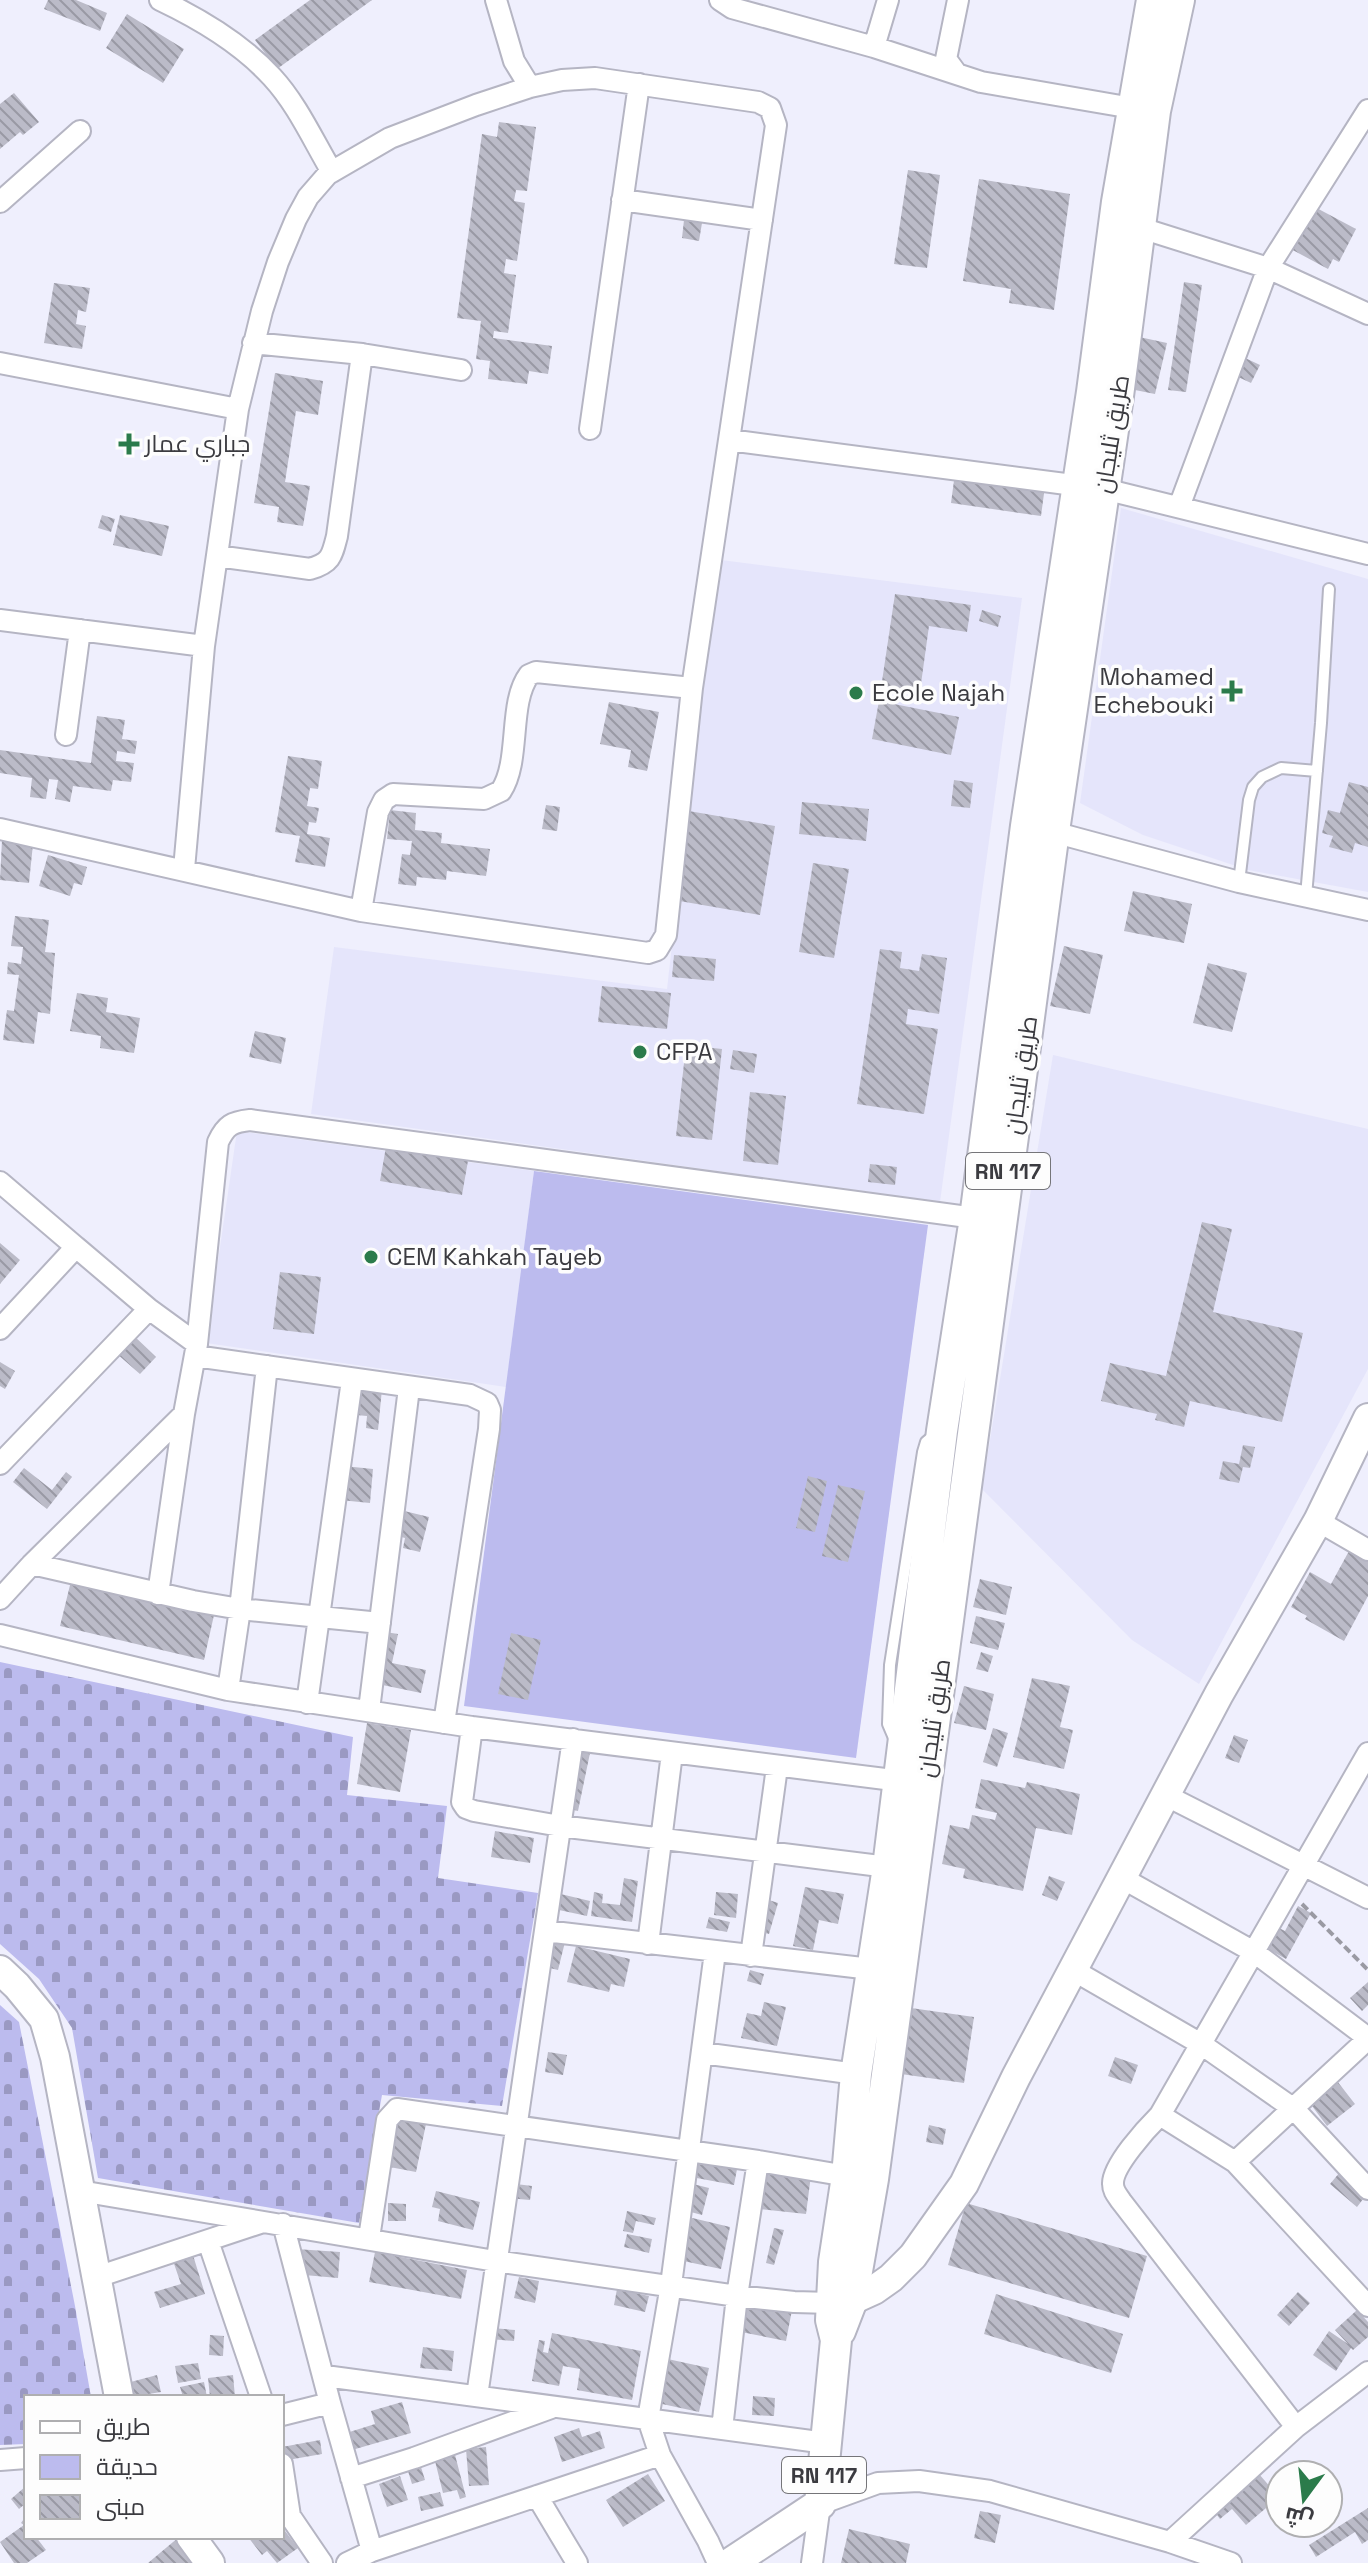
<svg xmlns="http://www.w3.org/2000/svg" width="1368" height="2563" viewBox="0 0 1368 2563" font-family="'Space Grotesk',Cairo,sans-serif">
<defs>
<pattern id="cemetery-stones" width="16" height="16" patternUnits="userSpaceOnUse" patternTransform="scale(2)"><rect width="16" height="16" fill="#bcbbee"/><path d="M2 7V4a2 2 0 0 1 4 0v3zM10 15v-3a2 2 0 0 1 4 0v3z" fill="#9a99c2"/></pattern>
<pattern id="building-back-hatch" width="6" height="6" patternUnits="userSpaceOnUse" patternTransform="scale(2)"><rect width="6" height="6" fill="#bbbbc8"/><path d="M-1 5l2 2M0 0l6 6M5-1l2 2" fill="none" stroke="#9999a4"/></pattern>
</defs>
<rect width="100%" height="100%" fill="#efeffd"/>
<!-- built -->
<path fill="#e5e5fb" d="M1121,508L1368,579V892L1248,870L1143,835L1080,803Z
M721,560L1022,598L940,1202L311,1114L334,947L667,989L690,788Z
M1053,1055L1368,1129V1369L1199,1684L1132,1640L982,1489Z
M237,1131L534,1171L506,1387L206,1343Z"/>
<!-- cemetery -->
<path fill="url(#cemetery-stones)" d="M0,1662L353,1737L347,1795L447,1806L438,1878L538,1893L502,2106L382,2095L359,2223L98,2178L72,2028L39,1979L0,1944Z
M0,2005L19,2022L75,2306L91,2397H26V2444L0,2445Z"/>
<!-- green -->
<path fill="#bcbbee" d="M534,1171L928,1225L856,1758L464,1706Z"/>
<!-- building -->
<path fill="url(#building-back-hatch)" d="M48,0H76L107,13L100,31L44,9Z
M310,0H372L277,69L255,40Z
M127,14L184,49L163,83L106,48Z
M14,93L39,122L23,135L20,132L0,149V104Z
M499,122L536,127L527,191L516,190L514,201L525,203L517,261L506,259L504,273L516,275L508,333L494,331L493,338L552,346L548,374L529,371L527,384L488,379L490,361L476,359L481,321L457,318L482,134L497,137Z
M908,170L940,175L927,268L894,264Z
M979,179L1070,194L1054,310L1009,303L1011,289L963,281Z
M1311,205L1356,229L1339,262L1333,259L1328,269L1276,241L1293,209L1306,216Z
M684,220L702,223L699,241L682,238Z
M1184,282L1202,285L1186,392L1168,390Z
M54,283L90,288L86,312L78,310L76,324L86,326L82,349L44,343Z
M1130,335L1167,343L1155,394L1135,390L1137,379L1121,375Z
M1243,357L1260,365L1251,383L1234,375Z
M275,373L323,381L318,415L296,411L285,482L310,486L303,526L277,522L279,507L254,503Z
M955,473L1045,486L1041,516L951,503Z
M102,515L115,519L111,532L98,528Z
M120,515L169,526L162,556L113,545Z
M895,594L971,605L967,632L929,626L920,691L881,688Z
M982,610L1001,616L998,627L979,621Z
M879,701L959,717L951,755L872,739Z
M609,702L659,712L647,771L628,767L631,750L600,744Z
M97,716L125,720L122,739L137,741L135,754L117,751L116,761L134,763L131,782L113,780L111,791L73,786L70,802L55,799L58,780L49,779L46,799L30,797L32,778L0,773V750L91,763Z
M288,756L322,761L318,789L310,788L307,806L319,808L316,823L309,822L307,834L330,838L325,867L295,862L300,836L275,832Z
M954,780L973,783L970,808L951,806Z
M1349,782L1368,787V847L1355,843L1352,853L1329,847L1333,836L1322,833L1328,810L1340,813Z
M802,802L869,809L866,841L799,834Z
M546,805L560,807L557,831L542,829Z
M390,810L416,813L415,830L442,833L441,843L490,849L486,876L447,871L446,880L417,877L416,886L398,884L402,854L410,855L412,841L387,839Z
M683,810L775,826L760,915L668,899Z
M2,840L33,844L29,883L0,880Z
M48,855L87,867L82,885L74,883L70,896L39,886Z
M813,863L849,869L834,958L799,952Z
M1133,891L1192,904L1184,943L1124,931Z
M15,916L49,920L45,952L55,953L50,1014L38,1012L34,1044L3,1040L7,1010L14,1011L19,975L7,974L8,962L21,964L23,947L11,946Z
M1064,946L1103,955L1090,1014L1050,1006Z
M880,949L902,952L900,968L919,971L922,954L947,958L939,1014L908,1009L906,1024L938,1029L924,1114L857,1104Z
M674,955L716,959L714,981L672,977Z
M1208,963L1247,973L1232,1032L1193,1023Z
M602,986L671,993L667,1029L598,1022Z
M77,993L108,998L106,1012L140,1018L134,1053L100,1048L101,1036L70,1031Z
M255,1031L286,1038L281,1064L249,1057Z
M686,1045L722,1049L712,1140L676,1136Z
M733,1050L757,1054L754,1073L730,1069Z
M750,1092L786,1096L778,1165L743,1161Z
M387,1141L469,1155L462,1195L380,1181Z
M870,1164L897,1167L895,1185L868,1182Z
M1202,1222L1232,1229L1213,1312L1303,1333L1282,1422L1190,1401L1184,1427L1155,1420L1157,1414L1101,1401L1110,1363L1166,1376Z
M0,1243L20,1260L0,1284Z
M280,1272L321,1277L314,1334L273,1329Z
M133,1335L156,1357L140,1374L116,1353Z
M0,1362L15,1371L5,1389L0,1386Z
M349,1386L382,1389L378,1430L366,1428L367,1416L346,1414Z
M1243,1445L1255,1447L1250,1468L1243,1467L1239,1483L1219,1479L1223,1461L1239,1464Z
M344,1466L373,1469L370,1503L340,1500Z
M24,1468L52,1490L66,1472L72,1477L47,1509L13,1482Z
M808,1476L827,1481L815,1532L796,1528Z
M838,1485L865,1491L848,1562L822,1556Z
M396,1509L429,1517L420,1552L403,1548L405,1538L390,1534Z
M1349,1551L1368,1561V1596L1344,1641L1305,1619L1307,1616L1291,1607L1310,1572L1331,1584Z
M980,1579L1012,1587L1006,1615L973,1607Z
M71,1581L214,1615L204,1660L60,1626Z
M976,1616L1005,1623L998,1650L970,1643Z
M379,1631L398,1634L392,1663L426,1670L421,1693L368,1682Z
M511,1633L541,1640L528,1700L498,1694Z
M981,1652L993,1656L988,1672L976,1669Z
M1032,1678L1070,1686L1060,1727L1073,1730L1064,1769L1013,1757Z
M964,1686L994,1694L986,1730L954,1723Z
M367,1723L411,1730L400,1792L357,1784Z
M993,1728L1008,1733L997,1767L983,1762Z
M1234,1735L1248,1740L1239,1763L1225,1758Z
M576,1750L590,1753L578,1811L562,1807Z
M981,1779L1025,1788L1027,1782L1080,1794L1072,1835L1036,1828L1023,1891L963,1878L965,1869L942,1864L950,1825L969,1829L972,1815L995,1820L997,1813L975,1808Z
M495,1831L534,1838L530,1863L491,1857Z
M1049,1876L1065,1882L1057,1901L1042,1895Z
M624,1878L638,1881L632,1922L591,1916L594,1892L603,1894L602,1903L620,1905Z
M805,1887L844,1894L838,1924L819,1920L813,1950L793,1946Z
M548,1891L590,1901L587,1916L545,1907Z
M716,1892L738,1894L736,1918L714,1915Z
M760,1897L778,1903L769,1934L750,1929Z
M1298,1906L1311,1913L1286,1959L1262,1946L1273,1925L1285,1931Z
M709,1917L730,1922L727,1932L706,1928Z
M547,1929L567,1934L558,1970L538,1965Z
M576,1946L630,1959L624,1987L611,1984L609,1992L567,1982Z
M750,1970L764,1974L761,1985L747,1981Z
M1368,1982V2005L1362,2011L1350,1998Z
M764,2002L786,2007L777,2046L741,2038L747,2013L761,2016Z
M911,2008L974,2017L964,2083L901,2074Z
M548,2052L567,2055L563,2075L545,2072Z
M1115,2057L1138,2065L1131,2084L1108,2076Z
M1337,2081L1355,2104L1327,2126L1309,2102Z
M389,2116L426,2124L416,2172L379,2165Z
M929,2125L946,2129L943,2145L926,2142Z
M690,2155L738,2164L734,2185L686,2176Z
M756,2164L811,2175L806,2214L751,2208Z
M1340,2172L1367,2194L1357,2207L1330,2184Z
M499,2182L532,2186L530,2200L498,2197Z
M693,2184L709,2188L702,2215L687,2211Z
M436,2191L480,2202L473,2230L438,2221L440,2209L432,2207Z
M388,2203L406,2204V2221H388Z
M966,2203L1147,2256L1129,2318L948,2265Z
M627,2211L656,2218L654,2225L636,2221L633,2233L623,2231Z
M684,2216L730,2227L721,2269L674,2259Z
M774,2228L784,2230L774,2265L766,2263Z
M627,2234L652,2239L649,2253L624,2247Z
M296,2249L340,2252L338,2278L293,2274Z
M192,2252L205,2294L160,2308L154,2292L181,2284L172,2258Z
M375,2252L467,2270L461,2299L369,2282Z
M519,2277L539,2281L535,2303L514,2298Z
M617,2289L649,2296L645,2312L614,2305Z
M1298,2292L1310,2303L1289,2326L1277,2315Z
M996,2294L1123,2334L1111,2373L984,2334Z
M743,2300L792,2310L786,2341L731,2330Z
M1357,2310L1368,2322V2337L1353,2350L1351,2348L1336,2371L1313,2355L1329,2331L1348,2344L1335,2330Z
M480,2327L515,2330L514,2341L479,2338Z
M552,2333L641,2351L632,2400L577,2390L580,2369L563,2366L559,2386L532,2381L539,2340L545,2341L543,2352L548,2353Z
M210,2335L224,2336L223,2356L209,2355Z
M423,2347L454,2351L452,2371L420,2368Z
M663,2358L709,2368L699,2412L653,2402Z
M198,2363L201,2379L178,2383L175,2366Z
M157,2375L161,2392L130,2397L127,2383Z
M233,2375L235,2397H210L208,2378Z
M204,2382L207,2397H183L180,2387Z
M753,2396L775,2398L774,2416L752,2415Z
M402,2402L411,2433L345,2452L340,2435L375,2424L371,2411Z
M579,2428L582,2437L600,2431L605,2448L562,2462L554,2437Z
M320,2440L322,2454L282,2461V2447Z
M486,2447L489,2485L469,2486L466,2449Z
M454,2451L466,2497L460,2499L457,2490L443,2493L434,2457Z
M420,2464L425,2480L412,2484L407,2468Z
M648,2474L665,2501L623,2527L606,2500Z
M1259,2474L1279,2497L1246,2525L1232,2509L1220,2519L1214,2511Z
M400,2476L408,2500L387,2507L379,2484Z
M26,2486V2503L19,2509L11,2499Z
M440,2492L444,2506L421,2511L418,2497Z
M1368,2508V2540L1362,2544L1355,2532L1316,2557L1309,2545Z
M980,2511L1001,2515L995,2543L974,2538Z
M26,2516V2537H36L46,2550L27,2563H14L0,2542L24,2525L21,2523Z
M282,2527L298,2548L277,2563L267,2551L262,2555L248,2537H282Z
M849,2529L910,2544L906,2563H841Z
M179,2537L202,2563H148Z"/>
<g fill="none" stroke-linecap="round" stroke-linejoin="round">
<!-- lane casing -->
<g stroke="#b5b5c3" stroke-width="14">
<path id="lane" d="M1239,882L1249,800L1253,787L1262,777L1281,768L1317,771
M1306,896L1321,723L1329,589
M894,1738L888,1724L890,1665L923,1452L926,1442L932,1437"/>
</g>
<!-- street casing -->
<g stroke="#b5b5c3" stroke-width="24">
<path id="street" d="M160,0C200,19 242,44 272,77C297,104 313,140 332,172
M496,0L514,61L530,87
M720,0L732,8L874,47L981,82L1144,110
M874,47L888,0
M957,74L946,59L958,0
M622,200L762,220
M0,202L80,131
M1141,228L1268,268L1368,314
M253,343L362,354L461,370
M0,363L238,409
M590,429L639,84
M729,440L1104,489L1368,554
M1179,507L1268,268L1368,110
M217,556L310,569C331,563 332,556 337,536L362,354
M0,620L204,646
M66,735L80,630
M0,829L361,911L648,953L657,950L666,935L692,688L776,125L770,108L758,102L595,78L562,80L530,87L476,105L390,138L328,174L308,197L296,219L278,262L262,311L238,409L204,646L184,869
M1042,829L1239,882L1368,910
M361,911L378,812L384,800L393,794L484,799L501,791C521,761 508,703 529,675L536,672L692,688
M0,1182L76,1247L0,1329
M76,1247L149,1309L197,1344
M195,1356L470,1395L487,1403L490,1410L489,1429L444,1723
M0,1464L149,1309
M1318,1521L1368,1550
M32,1564L193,1601L240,1609L380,1623
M158,1594L184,1414
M0,1599L32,1564L184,1414L197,1344L218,1142C226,1125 232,1122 250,1120L975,1218
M0,1635L228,1690L472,1727L909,1782
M228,1690L240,1609L267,1366
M307,1703L352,1380
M369,1710L409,1388
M472,1727L462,1802L466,1808L474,1811L560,1826L888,1867
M1167,1796L1368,1898
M1122,1878L1254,1952L1368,2038
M545,1931L871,1969
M648,1944L672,1753
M751,1956L777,1767
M1073,1970L1201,2044L1294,2109L1368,2189
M1368,2039L1235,2162L1368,2306
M702,2053L856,2074
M1160,2115L1235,2162
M80,2191L495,2261L737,2296L794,2302L831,2303
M369,2238L387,2120L397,2109L758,2161L847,2176
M208,2241L261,2397
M97,2277L260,2223
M325,2376L826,2443
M477,2396L573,1739
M330,2403L372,2551L660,2455L708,2541L718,2563
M282,2415L330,2403L283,2224
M1296,2427L1368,2372
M722,2429L737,2296L758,2161
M660,2455L648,2419L671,2285L715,1952
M0,2460L26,2458
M282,2464L290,2516L322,2563
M351,2478L414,2458L551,2408
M537,2496L577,2563
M1170,2542L1296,2427L1121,2201C1117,2195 1113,2191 1113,2184C1112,2166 1147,2128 1160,2115L1368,1753
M347,2563L372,2551
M812,2563L820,2504L878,2483L919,2481L990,2491L1170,2542L1231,2563"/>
</g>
<!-- secondary casing -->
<g stroke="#b5b5c3" stroke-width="32">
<path id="secondary" d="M0,1970L17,1986L44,2019L55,2057L119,2397
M832,2303L852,2300L874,2290L891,2278L913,2256L964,2184L1016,2077L1219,1694L1318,1521L1368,1418
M191,2537L210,2563"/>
</g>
<!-- primary casing -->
<g stroke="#b5b5c3" stroke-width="34">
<path id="primary" d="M840,2331L852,2300L873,2179L1054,831L1118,396L1155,111L1179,0
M731,2563L820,2504L836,2340L831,2320L834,2262L847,2176L856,2074L888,1867L942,1431L975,1218L1026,826L1092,392L1117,202L1152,0"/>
</g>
<!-- path -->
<path stroke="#9a9aa3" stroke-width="4" stroke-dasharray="8 4" stroke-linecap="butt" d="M1302,1904L1368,1970"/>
<!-- lane -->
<use href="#lane" stroke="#fff" stroke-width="10"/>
<!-- street -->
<use href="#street" stroke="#fff" stroke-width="20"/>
<!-- secondary -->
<use href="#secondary" stroke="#fff" stroke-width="28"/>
<!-- primary -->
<use href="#primary" stroke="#fff" stroke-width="30"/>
</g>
<!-- markers -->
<g fill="#2b7b4b" stroke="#fdfdfd" stroke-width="3">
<path d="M125 432h8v8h8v8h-8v8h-8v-8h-8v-8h8z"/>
<path d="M1228 679h8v8h8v8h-8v8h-8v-8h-8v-8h8z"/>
<circle cx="856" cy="693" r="8"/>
<circle cx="640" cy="1052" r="8"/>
<circle cx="371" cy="1257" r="8"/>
</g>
<g text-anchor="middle" stroke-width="7" stroke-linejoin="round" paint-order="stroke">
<!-- shield labels -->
<g fill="#fdfdfd" stroke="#757579" stroke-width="2">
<rect x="966" y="1153" width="84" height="36" rx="6"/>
<rect x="782" y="2457" width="84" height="36" rx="6"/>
</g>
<g font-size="22" font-weight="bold" fill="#3b3b40">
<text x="1008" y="1179">RN 117</text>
<text x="824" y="2483">RN 117</text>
</g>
<!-- street labels -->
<g font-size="24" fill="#3b3b40" stroke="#fdfdfd">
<text transform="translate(1112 434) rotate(-81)" y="8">طريق ثليجان</text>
<text transform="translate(1021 1075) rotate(-82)" y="8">طريق ثليجان</text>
<text transform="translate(934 1718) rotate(-82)" y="8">طريق ثليجان</text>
</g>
<!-- poi labels -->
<g font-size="24" fill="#3b3b40" stroke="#fdfdfd" text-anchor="start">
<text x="145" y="452">جباري عمار</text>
<text x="1214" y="685" text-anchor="end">Mohamed<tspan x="1214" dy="28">Echebouki</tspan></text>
<text x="872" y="701">Ecole Najah</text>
<text x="656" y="1060">CFPA</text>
<text x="387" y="1265">CEM Kahkah Tayeb</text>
</g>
</g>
<!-- legend -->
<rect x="24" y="2395" width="260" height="144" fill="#fdfdfd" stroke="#afafb1" stroke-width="2"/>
<rect x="40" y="2421" width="40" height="12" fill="#ffffff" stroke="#afafb1" stroke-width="2"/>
<text x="96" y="2435" font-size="24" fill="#3b3b40">طريق</text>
<rect x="40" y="2455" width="40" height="24" fill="#bcbbee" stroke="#afafb1" stroke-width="2"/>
<text x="96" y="2475" font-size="24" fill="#3b3b40">حديقة</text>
<rect x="40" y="2495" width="40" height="24" fill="url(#building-back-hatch)" stroke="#afafb1" stroke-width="2"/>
<text x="96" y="2515" font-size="24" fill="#3b3b40">مبنى</text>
<!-- north arrow -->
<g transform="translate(1304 2499) rotate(195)"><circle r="38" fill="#fdfdfd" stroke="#afafb1" stroke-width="2"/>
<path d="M0-6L14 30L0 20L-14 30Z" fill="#2b7b4b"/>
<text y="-12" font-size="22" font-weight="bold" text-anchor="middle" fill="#3b3b40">ش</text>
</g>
</svg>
